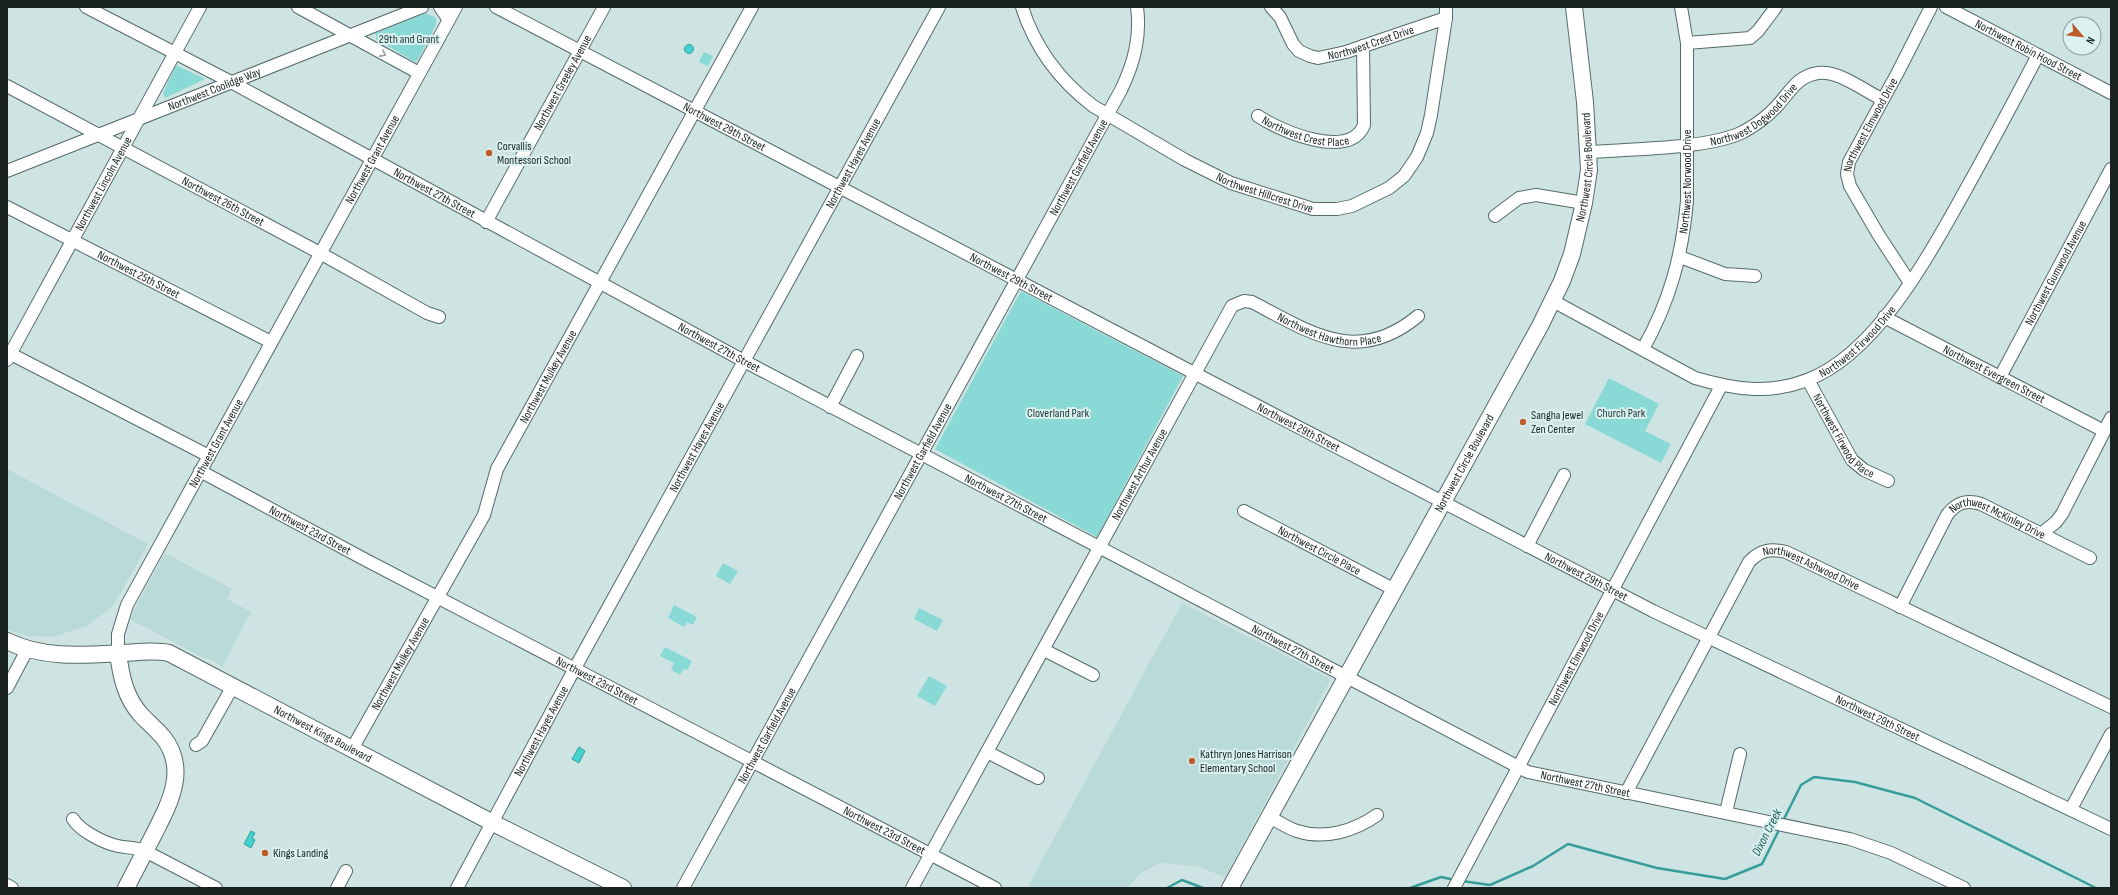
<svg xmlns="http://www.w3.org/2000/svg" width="2118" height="895" viewBox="0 0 2118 895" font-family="'Sofia Sans Condensed',sans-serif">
<rect width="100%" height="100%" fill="#cde4e3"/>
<!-- built -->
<path fill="#badad9" d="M7,469L148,544L114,605L89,625L53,637L29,636L7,630Z
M165,553L232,589L227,599L251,612L222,667L216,662L208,658H204L131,620L135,608Z
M1182,603L1331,679L1244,842L1225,877L1196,866L1160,863L1141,873L1127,888H1027Z"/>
<!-- green -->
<path fill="#89d9d7" d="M426,13L436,18V25L418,60L415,62L376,39V33Z
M704,52L713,56L708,66L699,62Z
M176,65L205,79L165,98L163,93Z
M1021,291L1183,376L1097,537L935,449Z
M1609,378L1659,404L1645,431L1671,444L1661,463L1585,424Z
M723,563L738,571L730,584L716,576Z
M674,605L697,617L693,625L687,622L684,627L668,618Z
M919,608L943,620L937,631L914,619Z
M665,647L692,661L687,670L683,669L680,675L671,670L674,663L660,656Z
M929,676L947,686L935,706L917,696Z"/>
<!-- water -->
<path fill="#44d2d0" stroke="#379d9b" d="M684.5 49a4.5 4.5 0 1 1 9 0a4.5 4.5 0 1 1-9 0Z
M579,747L585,751L579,763L572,759Z
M251,831L255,833L252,838L255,840L251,848L244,844Z"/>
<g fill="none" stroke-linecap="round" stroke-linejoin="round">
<!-- stream -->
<path stroke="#379d9b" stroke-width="2.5" d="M1783,821L1801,785L1814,777L1855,782L1915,798L2096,888
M1462,881L1490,885L1533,866L1568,844L1657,868L1725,879L1762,864L1780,828
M1167,888L1182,880L1203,888
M1410,888L1441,877L1455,880"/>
<!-- minor casing -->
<g stroke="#556a69" stroke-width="14">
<g id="minor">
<path id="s1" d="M86,7L231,82L744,361L1528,772L1850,839L1891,853L1964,888"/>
<path d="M298,7L419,73"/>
<path d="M440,7L449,20"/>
<path id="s2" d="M496,7L1194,373L1653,611L2111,829"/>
<path id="s3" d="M1022,7C1035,48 1059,80 1093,106L1185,160L1231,183L1313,209H1337L1352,206L1389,188L1404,176L1417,157L1427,133L1431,115L1446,18V7"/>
<path id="s4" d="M1271,7L1280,17L1293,44L1299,51L1310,56L1318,58L1346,52L1446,18"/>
<path id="s5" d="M1946,7L2111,93"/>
<path d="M1687,43L1750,38L1758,31L1776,7"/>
<path id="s6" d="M7,86L320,253L427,313L439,317"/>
<path id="s7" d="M1258,116C1280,131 1350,161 1364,125L1363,46"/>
<path id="s8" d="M1589,152C1630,149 1708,149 1743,132C1756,125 1767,117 1777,106C1790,92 1797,76 1818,73C1839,70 1864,91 1882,99"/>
<path id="s9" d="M7,171L422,7"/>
<path id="s10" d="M7,207L271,342"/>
<path d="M1495,216L1519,198L1536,195L1584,203"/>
<path id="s11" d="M486,222L604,7"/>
<path d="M1680,257L1725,274L1755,276"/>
<path id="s12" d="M1910,283L1878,234L1850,186L1847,174L1849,162L1898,72L1931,7"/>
<path id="s13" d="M1553,301L1695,378C1733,389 1769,395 1807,380C1877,354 1930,253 1965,191C1990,146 2014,101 2038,55"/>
<path id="s14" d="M1884,317L2104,431"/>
<path id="s15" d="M1643,349C1670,301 1682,256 1687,201V43L1681,7"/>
<path d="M7,352L209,456"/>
<path id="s16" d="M7,360L200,7"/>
<path id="s17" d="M2000,377L2111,169"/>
<path id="s18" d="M1808,380L1852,460L1864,470L1888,481"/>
<path d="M830,407L857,356"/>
<path id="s19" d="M200,471L364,559L995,888"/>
<path id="s20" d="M1244,511L1395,590"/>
<path d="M2041,534L2056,522L2062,514L2111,418"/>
<path d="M1527,546L1564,475"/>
<path id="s21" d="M1900,607L1947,515C1956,503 1966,499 1981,504L2090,558"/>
<path d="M1044,650L1093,675"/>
<path id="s22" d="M118,653V634L127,605L456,7"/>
<path d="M7,688L27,650"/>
<path d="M196,745L202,741L233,686"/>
<path id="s23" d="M352,749L484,515L497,469L752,7"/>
<path d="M987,752L1038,778"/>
<path id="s24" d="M1626,793L1749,562C1760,550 1771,548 1786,552L2111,707"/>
<path d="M2071,809L2111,734"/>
<path d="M1726,812L1740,754"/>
<path d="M1269,817C1278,821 1287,828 1297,831C1325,840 1354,831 1377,815"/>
<path d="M73,819C80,831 104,843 118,846C127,848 136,847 145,851L216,888"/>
<path d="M7,885L12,888"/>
<path d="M337,888L346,871"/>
<path id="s25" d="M457,888L575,668L939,7"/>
<path id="s26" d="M683,888L1121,90C1134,63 1141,37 1137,7"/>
<path id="s27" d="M912,888L1232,306L1244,301L1252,302C1311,333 1358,366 1418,316"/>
<path id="s28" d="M1454,888L1721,386"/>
</g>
</g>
<!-- major casing -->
<g stroke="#556a69" stroke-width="18">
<g id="major">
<path id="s29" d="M7,641C43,659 85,655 124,653C139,652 154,650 169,653L491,822L623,888"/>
<path d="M118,653C121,676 125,697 141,715C148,722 156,729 163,737C189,770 169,804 153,836C144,853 135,871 126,888"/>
<path id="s30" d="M1230,888L1540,326L1562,281L1572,254L1584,203L1589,170L1585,102L1574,7"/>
</g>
</g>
<!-- minor -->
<use href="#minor" stroke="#fff" stroke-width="12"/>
<!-- major -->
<use href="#major" stroke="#fff" stroke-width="16"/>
</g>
<!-- one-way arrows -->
<defs><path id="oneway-chevron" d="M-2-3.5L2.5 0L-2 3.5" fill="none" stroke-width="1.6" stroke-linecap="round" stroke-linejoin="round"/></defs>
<use stroke="#979b9b" href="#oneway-chevron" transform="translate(383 54) rotate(28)"/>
<!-- markers -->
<g fill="#bf5a2a" stroke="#daf1f0" stroke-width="1.5">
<circle cx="489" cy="153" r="4"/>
<circle cx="1523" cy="422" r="4"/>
<circle cx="1192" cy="761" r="4"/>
<circle cx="265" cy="853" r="4"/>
</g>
<g text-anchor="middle" stroke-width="4" stroke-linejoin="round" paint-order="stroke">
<!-- park labels -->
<g font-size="12" fill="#213938" stroke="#daf1f0">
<text x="409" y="43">29th and Grant</text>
<text x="1058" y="417">Cloverland Park</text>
<text x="1621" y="417">Church Park</text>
</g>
<!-- street labels -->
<g font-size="12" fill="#182120" stroke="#daf1f0">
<text dy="4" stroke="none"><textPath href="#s4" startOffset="128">Northwest Crest Drive</textPath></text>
<text dy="4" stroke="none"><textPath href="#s5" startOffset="93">Northwest Robin Hood Street</textPath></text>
<text dy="4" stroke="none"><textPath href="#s11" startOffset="159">Northwest Greeley Avenue</textPath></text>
<text dy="4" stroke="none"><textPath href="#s9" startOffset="223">Northwest Coolidge Way</textPath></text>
<text dy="4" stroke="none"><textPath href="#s8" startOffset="174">Northwest Dogwood Drive</textPath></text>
<text dy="4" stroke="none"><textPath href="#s12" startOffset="181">Northwest Elmwood Drive</textPath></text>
<text dy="4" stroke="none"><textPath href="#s2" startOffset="258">Northwest 29th Street</textPath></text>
<text dy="4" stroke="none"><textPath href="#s7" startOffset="51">Northwest Crest Place</textPath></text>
<text dy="4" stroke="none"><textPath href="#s22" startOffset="558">Northwest Grant Avenue</textPath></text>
<text dy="4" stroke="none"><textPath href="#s25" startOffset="826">Northwest Hayes Avenue</textPath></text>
<text dy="4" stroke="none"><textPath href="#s26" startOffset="822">Northwest Garfield Avenue</textPath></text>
<text dy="4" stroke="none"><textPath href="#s30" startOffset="809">Northwest Circle Boulevard</textPath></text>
<text dy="4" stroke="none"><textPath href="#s15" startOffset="175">Northwest Norwood Drive</textPath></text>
<text dy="4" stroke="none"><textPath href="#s16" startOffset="201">Northwest Lincoln Avenue</textPath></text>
<text dy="4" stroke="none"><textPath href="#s3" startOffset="317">Northwest Hillcrest Drive</textPath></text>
<text dy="4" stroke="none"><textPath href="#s1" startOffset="395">Northwest 27th Street</textPath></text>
<text dy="4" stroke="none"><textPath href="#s6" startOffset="245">Northwest 26th Street</textPath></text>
<text dy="4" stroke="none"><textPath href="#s17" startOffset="118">Northwest Gumwood Avenue</textPath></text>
<text dy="4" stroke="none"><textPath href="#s10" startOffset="148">Northwest 25th Street</textPath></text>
<text dy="4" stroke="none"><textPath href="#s2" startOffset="582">Northwest 29th Street</textPath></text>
<text dy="4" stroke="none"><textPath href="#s27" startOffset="769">Northwest Hawthorn Place</textPath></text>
<text dy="4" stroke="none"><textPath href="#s13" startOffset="340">Northwest Firwood Drive</textPath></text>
<text dy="4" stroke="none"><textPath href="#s1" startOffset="719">Northwest 27th Street</textPath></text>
<text dy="4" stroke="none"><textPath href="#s14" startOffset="124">Northwest Evergreen Street</textPath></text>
<text dy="4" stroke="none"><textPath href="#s23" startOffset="422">Northwest Mulkey Avenue</textPath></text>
<text dy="4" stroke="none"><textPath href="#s2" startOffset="906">Northwest 29th Street</textPath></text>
<text dy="4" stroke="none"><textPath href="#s18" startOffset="67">Northwest Firwood Place</textPath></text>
<text dy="4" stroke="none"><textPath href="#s22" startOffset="234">Northwest Grant Avenue</textPath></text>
<text dy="4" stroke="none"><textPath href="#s25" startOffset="502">Northwest Hayes Avenue</textPath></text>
<text dy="4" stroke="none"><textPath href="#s26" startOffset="498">Northwest Garfield Avenue</textPath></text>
<text dy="4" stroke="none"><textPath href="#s30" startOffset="485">Northwest Circle Boulevard</textPath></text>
<text dy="4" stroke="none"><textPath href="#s27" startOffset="472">Northwest Arthur Avenue</textPath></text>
<text dy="4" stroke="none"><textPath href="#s1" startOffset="1043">Northwest 27th Street</textPath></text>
<text dy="4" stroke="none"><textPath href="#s21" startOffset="161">Northwest McKinley Drive</textPath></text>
<text dy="4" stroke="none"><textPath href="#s19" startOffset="125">Northwest 23rd Street</textPath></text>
<text dy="4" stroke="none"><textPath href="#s20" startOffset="85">Northwest Circle Place</textPath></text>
<text dy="4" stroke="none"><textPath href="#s24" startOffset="331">Northwest Ashwood Drive</textPath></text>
<text dy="4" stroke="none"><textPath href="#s2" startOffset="1230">Northwest 29th Street</textPath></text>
<text dy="4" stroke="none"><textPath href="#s1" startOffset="1367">Northwest 27th Street</textPath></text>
<text dy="4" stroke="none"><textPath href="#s28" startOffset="260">Northwest Elmwood Drive</textPath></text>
<text dy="4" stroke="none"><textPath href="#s23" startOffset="98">Northwest Mulkey Avenue</textPath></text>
<text dy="4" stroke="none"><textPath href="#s19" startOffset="449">Northwest 23rd Street</textPath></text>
<text dy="4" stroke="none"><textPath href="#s2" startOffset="1554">Northwest 29th Street</textPath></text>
<text dy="4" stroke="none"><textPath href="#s25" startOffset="178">Northwest Hayes Avenue</textPath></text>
<text dy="4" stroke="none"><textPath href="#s29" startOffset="338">Northwest Kings Boulevard</textPath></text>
<text dy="4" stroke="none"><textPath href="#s26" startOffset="174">Northwest Garfield Avenue</textPath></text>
<text dy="4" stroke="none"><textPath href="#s1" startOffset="1691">Northwest 27th Street</textPath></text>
<text dy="4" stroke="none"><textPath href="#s19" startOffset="773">Northwest 23rd Street</textPath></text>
</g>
<!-- poi labels -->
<g font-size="12" fill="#182120" stroke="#daf1f0" text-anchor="start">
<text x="497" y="150">Corvallis<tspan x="497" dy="14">Montessori School</tspan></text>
<text x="1531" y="419">Sangha Jewel<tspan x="1531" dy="14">Zen Center</tspan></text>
<text x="1200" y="758">Kathryn Jones Harrison<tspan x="1200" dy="14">Elementary School</tspan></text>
<text x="273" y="857">Kings Landing</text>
</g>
<!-- water labels -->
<g font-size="13" font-style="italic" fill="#215a59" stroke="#daf1f0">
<text transform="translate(1766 832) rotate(-63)" y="5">Dixon Creek</text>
</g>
</g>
<!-- border -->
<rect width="2118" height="895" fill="none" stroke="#182120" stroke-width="16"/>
<!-- north arrow -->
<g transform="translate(2082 36) rotate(118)"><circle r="19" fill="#daf1f0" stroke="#8c9e9d"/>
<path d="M0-3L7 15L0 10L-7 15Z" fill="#bf5a2a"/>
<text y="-6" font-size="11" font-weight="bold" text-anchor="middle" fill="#182120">N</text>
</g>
</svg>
